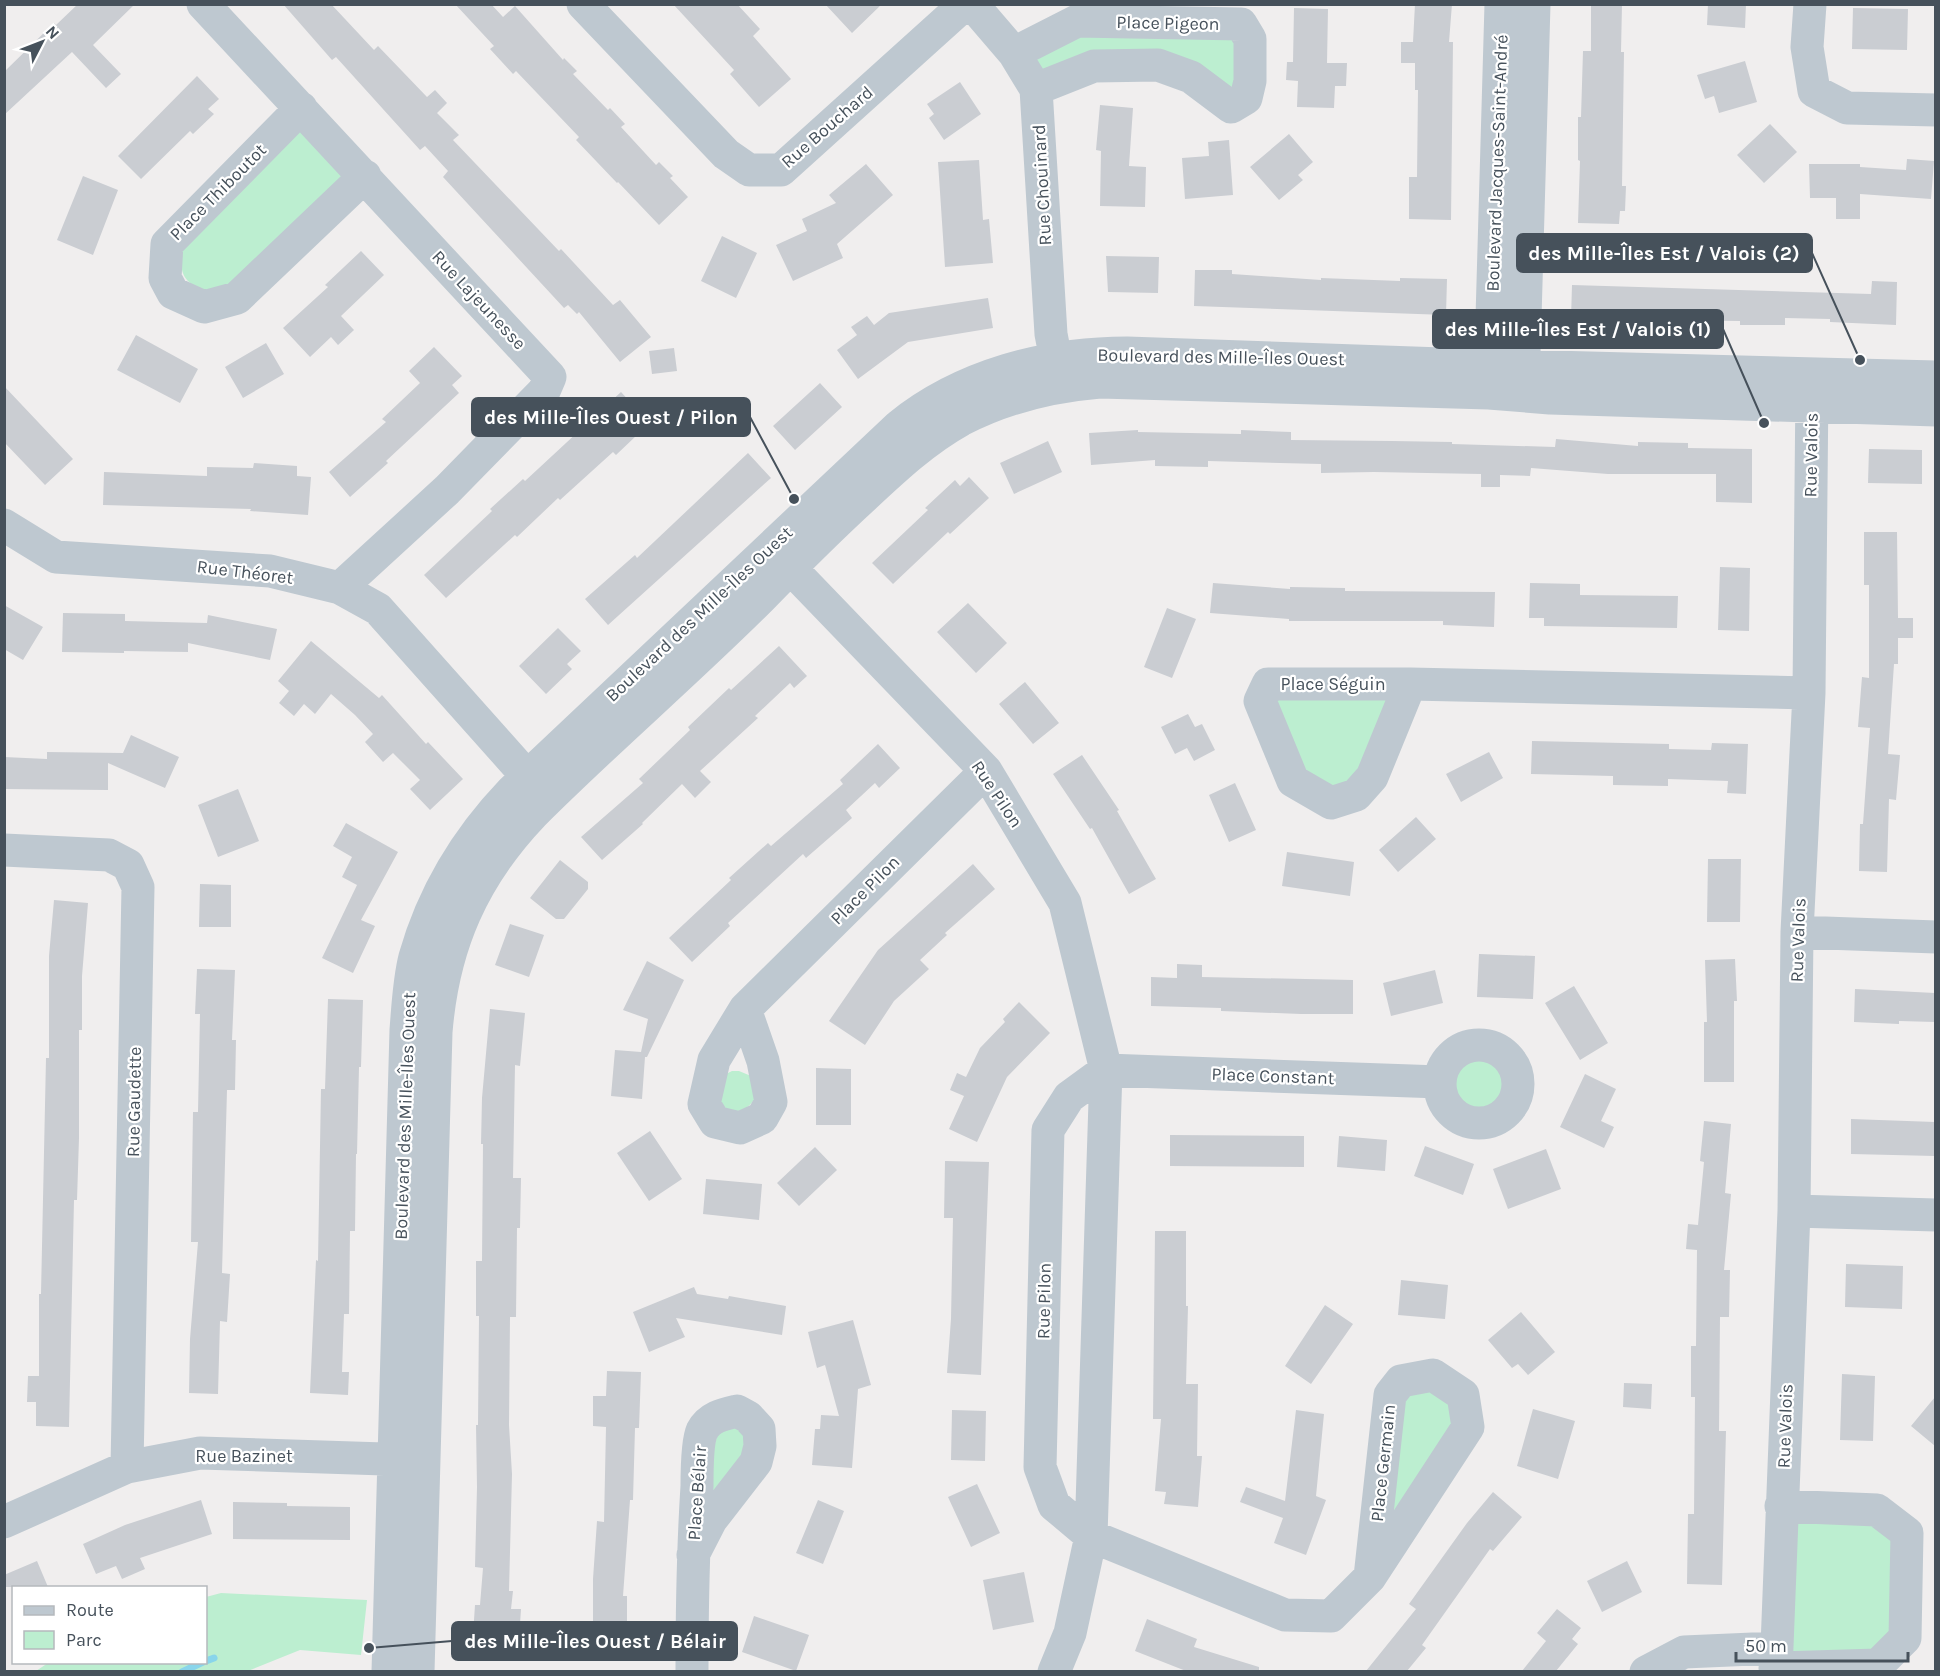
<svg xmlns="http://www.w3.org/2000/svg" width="1940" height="1676" viewBox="0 0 1940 1676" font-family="Karla,sans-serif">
<rect width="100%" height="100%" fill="#f0eeee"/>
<!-- green -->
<path fill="#bceed0" d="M1083,32L1227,35L1239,46L1238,83L1228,89L1176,55L1044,72L1036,59Z
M300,127L347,176L234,287L210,295C182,280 182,279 179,247Z
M1275,692L1394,693L1351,790L1297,777Z
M1445 1085a34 34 0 1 1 68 0a34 34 0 1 1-68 0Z
M732,1071H739L751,1076L757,1095C748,1111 736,1117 720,1104L726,1074Z
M1433,1386L1457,1403L1458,1424L1383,1542L1398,1399Z
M721,1423L753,1433L713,1510L703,1484Z
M1781,1515L1872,1517L1896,1537L1897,1633L1878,1654L1783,1661Z
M221,1593L367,1600L361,1655L300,1650L248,1671H36L48,1663L206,1662V1597Z"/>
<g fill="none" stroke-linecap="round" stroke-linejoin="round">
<!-- stream -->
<path stroke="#89d5eb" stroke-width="7" d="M206,1661L214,1658
M182,1672L203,1662"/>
</g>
<!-- building -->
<path fill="#cacdd2" d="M78,4H135L93,45L121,74L106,88L72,52L4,115V72L54,23L56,25Z
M283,4H331L374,50L378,46L427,97L435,90L447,103L437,113L459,135L453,140L559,251L561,249L613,305L620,300L651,337L620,362L579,312L577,314L568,305L564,308L443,177L448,171L425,146L420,150L336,57L332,60Z
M455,4H491L503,17L515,6L563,60L564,58L577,71L573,74L608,110L610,108L625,124L621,127L656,165L659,162L673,176L670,178L688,197L659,225L618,182L617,183L576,140L579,137L516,71L513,74L490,49L494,46Z
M673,4H737L760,29L753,36L791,79L759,107L730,74L734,70Z
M825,4H882L852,33Z
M1415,4H1452L1449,42H1453L1451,220L1409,219V177H1417L1418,90H1415V63H1401V42H1413Z
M1591,4H1622L1621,52H1624L1622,186H1626L1625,211H1620L1619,224L1578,223L1580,161L1578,160V117H1581L1583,51H1591Z
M1708,4H1746L1745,28L1707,25Z
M1294,8L1328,9L1327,63H1347L1346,86H1335L1334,108L1297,107L1298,81L1286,80L1287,62H1293Z
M1853,8L1908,9L1907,50L1852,49Z
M1745,61L1757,102L1719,113L1714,96L1705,99L1697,75Z
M197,76L219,99L208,109L214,114L193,134L190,131L141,179L118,156Z
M960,82L981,114L944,140L929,118L934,114L927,104Z
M1100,105L1133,108L1129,166L1146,167L1145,207L1100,206L1101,151L1096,150Z
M1770,124L1797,152L1764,183L1737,155Z
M1289,134L1313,162L1298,175L1303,180L1279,200L1250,167Z
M1229,140L1233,195L1185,199L1182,158L1209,156L1208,142Z
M1907,159L1934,161L1931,199L1860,194V219H1836V198H1810L1809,164H1860V167L1906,170Z
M979,160L983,220L989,219L993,263L945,267L938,162Z
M866,164L893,195L837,244L843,258L793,281L776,245L807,231L802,219L836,203L829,195Z
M83,176L118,190L93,255L57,240Z
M722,236L757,253L736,298L701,281Z
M361,251L384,275L341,316L354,330L338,345L331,337L310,357L283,328L328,287L325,285Z
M1106,256L1159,257L1158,293L1108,292Z
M1195,270H1232V274L1321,280V278L1400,281V278L1447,279L1446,315L1194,306Z
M1872,281L1897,282L1896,325L1830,322V319L1785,318V325H1740V321L1571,319L1572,285L1871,294Z
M988,298L993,328L908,342L858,379L837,350L857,335L851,327L867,316L874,325L889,313Z
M136,335L198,369L180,403L117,370Z
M266,343L284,374L243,398L225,367Z
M434,347L462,376L452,385L459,393L386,461L388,463L350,497L329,472L386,422L382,419L420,383L409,371Z
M674,348L677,371L652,374L649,351Z
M820,383L842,407L795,450L773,426Z
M4,386L73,459L45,485L4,442Z
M621,392L633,405L640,398L657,416L616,455L613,452L560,500L558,498L517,537L515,535L446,598L424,575L492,511L490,509L523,479L525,481Z
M1138,430V432L1241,434V430L1291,432V440L1392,441L1452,442V444L1555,447L1556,439L1638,446V442L1688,443V448L1752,449V503L1716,502V474H1608L1531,468L1530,476L1500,475V487H1481V474L1374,472L1321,473V464L1208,461V467L1155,466V460L1091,465L1089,433Z
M1048,441L1062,472L1014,494L1000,463Z
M1869,449L1922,450V484L1868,483Z
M748,453L771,478L608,625L585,599L635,555L637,558Z
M254,463L297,466V476L311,477L308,515L250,511L251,509L103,505L104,472L207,476V467L253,468Z
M969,477L989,498L950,534L948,532L893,584L872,563L928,510L925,508L955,480L960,486Z
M1864,532H1897L1898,618H1913V638H1898V664H1894L1888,754L1900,755L1896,800L1889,799L1887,872L1859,871L1860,824H1863L1870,728L1858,727L1862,677L1869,678V585H1864Z
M1720,567L1750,568L1749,631L1718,630Z
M1213,583L1290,589V587L1345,588V591L1495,592L1494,627L1443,625V621H1289V619L1210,613Z
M1530,583L1580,584V595L1678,596L1677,628L1544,626V618H1529Z
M968,603L1007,643L976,673L937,632Z
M4,605L43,627L23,660L4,649Z
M1167,608L1196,619L1172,678L1144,667Z
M63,613L125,614V621L207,623L208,615L277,629L270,660L188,643V652L124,651V653L62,652Z
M558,628L581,651L567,664L572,669L546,694L519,666Z
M311,641L379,698L382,695L426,744L428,742L463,779L430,810L410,789L420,780L393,753L383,762L365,742L373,734L355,715L331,694L315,714L304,704L294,716L279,703L289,691L278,681Z
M779,646L807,676L794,688L790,683L755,716L758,718L700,771L711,782L695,798L682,784L642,823L643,824L602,860L581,837L643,783L639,779L690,730L688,727L729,688L731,690Z
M1025,682L1059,723L1033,744L999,704Z
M1188,714L1195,727L1202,724L1215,750L1194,761L1187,748L1175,754L1161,727Z
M131,735L179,757L165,788L108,763V790L4,789V757L47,759V752L123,753Z
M1532,741L1669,744V749L1711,750L1712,743L1748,744L1746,794L1727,793L1728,781L1668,779V786L1613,785V776L1531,774Z
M878,744L900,768L879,788L875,783L846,810L852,818L806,858L803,854L728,923L730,926L692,962L669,938L731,880L729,878L768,843L771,846L843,784L840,780Z
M1489,752L1503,778L1461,802L1446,774Z
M1082,755L1119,810L1117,811L1156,879L1129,894L1092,828L1090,829L1053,774Z
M1235,783L1256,830L1229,842L1209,795Z
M238,789L259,841L218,857L198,805Z
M1416,817L1436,839L1398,872L1379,850Z
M346,823L398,852L361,920L375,926L353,973L322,958L357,885L342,877L352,857L333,846Z
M1287,852L1354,862L1350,896L1282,886Z
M1708,859H1741L1740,922H1707Z
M560,860L588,882V889L564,919H556L530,898Z
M973,864L995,889L945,933L947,935L920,960L929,969L894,1001L865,1045L829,1021L878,950Z
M200,884L231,885V927H199Z
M54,900L88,903L82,976V1030H79V1138L77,1200H74L69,1427L36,1426V1402H27L28,1376H39V1294H41L46,1058H49V956Z
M510,924L544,935L529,977L495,965Z
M1479,954L1535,956L1533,999L1477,997Z
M1735,959L1737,1001H1734V1082H1704V1022H1707L1705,960Z
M647,961L684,980L647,1057H645L642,1099L611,1096L615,1050L641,1052L648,1019L623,1010Z
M1177,964L1202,965V977L1353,980V1014H1301L1221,1011V1008L1151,1006V977L1177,978Z
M197,969L235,970L232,1040H236L235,1090H227L222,1273L230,1274L227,1322L220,1321L218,1394L189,1393L190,1339L198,1242H191L193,1112H198L200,1014H195Z
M1435,970L1443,1003L1391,1016L1383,983Z
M1574,986L1608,1043L1580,1060L1545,1003Z
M1855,989L1935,993V1022L1899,1021V1024L1854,1022Z
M328,999L363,1000L361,1067H359L357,1154H356L355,1231H350L349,1314H344L342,1372H349L348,1395L310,1393L316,1260L318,1261L321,1089H325Z
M1019,1002L1050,1033L1007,1077L977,1142L949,1129L964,1096L950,1090L957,1073L966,1077L980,1048L1005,1022L1003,1019Z
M490,1009L525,1013L520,1066L515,1065L513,1178H521L520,1228H517L516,1317H510L509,1425L512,1474L509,1591H513L511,1609H521L519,1639L473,1635L475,1605H480L483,1568L475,1567L477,1487L476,1425H478L479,1316H476V1261H482L483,1144H481L482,1098Z
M816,1068L851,1069V1125H816Z
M1585,1074L1616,1089L1601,1121L1614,1127L1604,1148L1560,1127Z
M1851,1119L1935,1122V1156L1851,1154Z
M1704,1121L1731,1124L1725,1193L1731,1194L1724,1270H1730L1729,1317H1720L1719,1431H1726L1722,1585L1687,1584L1688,1514H1694L1695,1397H1691V1346H1696L1697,1250L1686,1249L1688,1224L1698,1225L1704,1162L1700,1161Z
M650,1131L682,1179L649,1201L617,1153Z
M1170,1135L1304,1136V1167L1170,1166Z
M1339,1136L1387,1140L1385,1171L1337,1167Z
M1425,1146L1474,1164L1463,1195L1414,1176Z
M815,1147L837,1170L799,1206L777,1183Z
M1546,1149L1561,1189L1508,1209L1493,1169Z
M945,1161L989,1162L981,1375L947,1373L951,1319L953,1218H944Z
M706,1179L762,1184L759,1220L703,1214Z
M1155,1231H1186V1306H1188L1186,1384H1198L1197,1456H1202L1198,1507L1164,1504L1166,1492L1155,1491L1161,1419H1153Z
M1846,1264L1903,1266L1902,1309L1845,1307Z
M1401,1280L1448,1285L1445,1319L1398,1315Z
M694,1287L697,1294L728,1299L729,1296L786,1306L782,1335L676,1318L685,1337L649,1352L633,1312Z
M1325,1305L1353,1324L1311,1384L1285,1366Z
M1521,1312L1555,1352L1528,1375L1518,1364L1512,1368L1488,1340Z
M853,1320L871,1385L858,1389L852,1468L812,1465L815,1429H820L821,1415L839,1416L825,1365L817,1368L808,1332Z
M607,1371L641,1372L639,1428H635L633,1500H630L623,1596H627V1647H593V1579L597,1521L604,1522L606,1427L593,1426V1396H606Z
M1842,1374L1875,1376L1873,1441L1840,1440Z
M1624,1383L1652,1384L1651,1409L1623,1407Z
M1935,1397V1446L1911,1426Z
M1533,1409L1575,1421L1558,1479L1517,1466Z
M952,1410L986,1411L985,1461L951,1460Z
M1296,1410L1324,1414L1316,1496L1326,1500L1306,1555L1274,1543L1283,1518L1240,1502L1246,1487L1285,1501Z
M977,1484L1000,1533L971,1547L948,1497Z
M1493,1492L1522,1517L1493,1551L1490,1549L1422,1645L1426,1648L1407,1671H1366L1416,1609L1409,1604L1467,1523Z
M201,1500L212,1534L140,1558L145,1569L122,1579L116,1566L96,1574L83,1544L125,1525Z
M818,1500L844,1511L823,1564L796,1553Z
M233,1502L287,1503V1506L350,1507V1540L233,1539Z
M37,1561L48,1587H4V1575Z
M1627,1561L1642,1592L1602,1612L1587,1581Z
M1024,1572L1034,1622L993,1630L983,1580Z
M1557,1609L1581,1628L1572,1639L1578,1644L1556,1671H1522L1546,1641L1537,1633Z
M754,1616L809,1635L796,1671L742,1652Z
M1147,1619L1197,1639L1194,1647L1259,1667V1671H1186L1135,1651Z"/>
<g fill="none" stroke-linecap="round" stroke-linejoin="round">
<!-- minor -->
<path stroke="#bec8d0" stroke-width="33" d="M203,4L550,377L544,391L447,490L340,588
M583,4L726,154L749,170H781L965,4
M972,4L1014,53L1036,89L1051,334L1060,381
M1810,4L1807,47L1814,91L1847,108L1936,110
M1014,53L1077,21L1241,24L1250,39V81L1246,98L1231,107L1191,77L1158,65L1094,66L1036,89
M301,108L167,244L165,278L173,293L204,307L237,298L365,176
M1490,387L1501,4
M1523,388L1534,4
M4,525L56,557L270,571L340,588L378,609L542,793
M775,552L986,771L1065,903L1106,1070L1091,1536L1070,1633L1054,1672
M1410,684L1372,777L1356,795L1331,803L1293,781L1260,701L1268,684H1410L1809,693
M4,850L109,855L128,865L138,887L127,1467
M1797,932L1936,937
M745,1009L763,1061L771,1102L762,1118L740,1128L715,1122L704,1104L714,1060L745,1009L986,771
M1440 1084a39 39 0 1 1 78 0a39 39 0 1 1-78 0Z
M1794,1211L1936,1215
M4,1522L127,1467L200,1453L415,1460
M1370,1577L1390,1395L1401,1381L1433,1375L1463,1395L1468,1427L1370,1577L1331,1616L1285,1615L1091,1536L1054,1505L1040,1467L1048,1130L1069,1097L1106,1070L1440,1082
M1775,1668L1878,1665L1905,1638L1907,1533L1877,1510L1781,1506
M388,1672L406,1030C408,1006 409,980 415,957C433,894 467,838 512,791L899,426C962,375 1047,353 1127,353L1471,365L1936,377
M418,1672L436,1032C443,945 473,877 533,814C607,740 687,672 761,598C795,563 829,529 865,496C895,468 925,440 961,420C1005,397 1052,386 1100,382L1489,393L1550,398L1936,410
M692,1672C692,1610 693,1548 697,1486C697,1473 697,1442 702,1431C709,1417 724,1414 737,1411L748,1417L759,1429L760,1446L756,1462L711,1520L693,1555
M1646,1672L1684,1652L1776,1648
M1776,1672L1794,1211L1797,932L1809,693L1812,385"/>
</g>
<g text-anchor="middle" stroke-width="4.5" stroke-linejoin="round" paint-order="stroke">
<!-- street labels -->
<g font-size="18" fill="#46515b" stroke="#fff">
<text transform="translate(1168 23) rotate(1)" y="6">Place Pigeon</text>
<text transform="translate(827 127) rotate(-41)" y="6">Rue Bouchard</text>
<text transform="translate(1497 163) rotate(-88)" y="6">Boulevard Jacques-Saint-André</text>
<text transform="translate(1042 185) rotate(-93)" y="6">Rue Chouinard</text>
<text transform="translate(218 192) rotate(-45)" y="6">Place Thiboutot</text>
<text transform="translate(479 300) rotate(47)" y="6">Rue Lajeunesse</text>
<text transform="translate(1221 357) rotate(1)" y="6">Boulevard des Mille-Îles Ouest</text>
<text transform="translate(1811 455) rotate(-89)" y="6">Rue Valois</text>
<text transform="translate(245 572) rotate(7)" y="6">Rue Théoret</text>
<text transform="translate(699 614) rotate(-43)" y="6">Boulevard des Mille-Îles Ouest</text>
<text x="1333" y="690">Place Séguin</text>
<text transform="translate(997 794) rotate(56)" y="6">Rue Pilon</text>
<text transform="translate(865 890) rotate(-45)" y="6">Place Pilon</text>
<text transform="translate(1798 940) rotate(-88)" y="6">Rue Valois</text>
<text transform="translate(1273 1076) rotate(2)" y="6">Place Constant</text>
<text transform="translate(134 1102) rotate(-89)" y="6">Rue Gaudette</text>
<text transform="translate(405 1116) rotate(-88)" y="6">Boulevard des Mille-Îles Ouest</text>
<text transform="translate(1044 1301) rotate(-89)" y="6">Rue Pilon</text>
<text transform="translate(1785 1426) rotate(-88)" y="6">Rue Valois</text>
<text x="244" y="1462">Rue Bazinet</text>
<text transform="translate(1383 1463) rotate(-84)" y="6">Place Germain</text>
<text transform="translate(697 1493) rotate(-86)" y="6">Place Bélair</text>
</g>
</g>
<!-- callouts -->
<path fill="none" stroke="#46515b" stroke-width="2" d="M1860 360L1812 253M1764 423L1723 329M794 499L750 417M369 1648L452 1641"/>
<g fill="#46515b" stroke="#fff" stroke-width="2">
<circle cx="1860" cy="360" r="6"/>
<circle cx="1764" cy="423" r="6"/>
<circle cx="794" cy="499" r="6"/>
<circle cx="369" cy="1648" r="6"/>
</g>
<g fill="#46515b" stroke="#46515b" stroke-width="2">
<rect x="1517" y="234" width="295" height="38" rx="6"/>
<rect x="1433" y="310" width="290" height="38" rx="6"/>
<rect x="472" y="398" width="278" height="38" rx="6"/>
<rect x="452" y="1622" width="285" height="38" rx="6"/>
</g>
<g font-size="20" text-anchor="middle" font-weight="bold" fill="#fff">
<text x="1664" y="260">des Mille-Îles Est / Valois (2)</text>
<text x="1578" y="336">des Mille-Îles Est / Valois (1)</text>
<text x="611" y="424">des Mille-Îles Ouest / Pilon</text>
<text x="595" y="1648">des Mille-Îles Ouest / Bélair</text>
</g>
<!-- border -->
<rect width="1940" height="1676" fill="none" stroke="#46515b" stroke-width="12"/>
<!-- legend -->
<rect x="12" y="1586" width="195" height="78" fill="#ffffff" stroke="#b5b9bd" stroke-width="1.5"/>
<rect x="24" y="1606" width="30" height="9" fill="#bec8d0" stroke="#b5b9bd" stroke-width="1.5"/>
<text x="66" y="1616" font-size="18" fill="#46515b">Route</text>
<rect x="24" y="1631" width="30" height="18" fill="#bceed0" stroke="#b5b9bd" stroke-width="1.5"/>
<text x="66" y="1646" font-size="18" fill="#46515b">Parc</text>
<!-- north arrow -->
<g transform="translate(42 42) rotate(48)" stroke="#ffffff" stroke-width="4.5" paint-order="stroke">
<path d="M0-4.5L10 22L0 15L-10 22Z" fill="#46515b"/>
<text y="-9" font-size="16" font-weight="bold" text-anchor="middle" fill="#46515b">N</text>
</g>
<!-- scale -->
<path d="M1736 1652v9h172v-9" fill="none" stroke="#46515b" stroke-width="3"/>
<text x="1745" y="1652" font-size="18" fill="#46515b" stroke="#ffffff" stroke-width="4.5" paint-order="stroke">50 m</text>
</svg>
